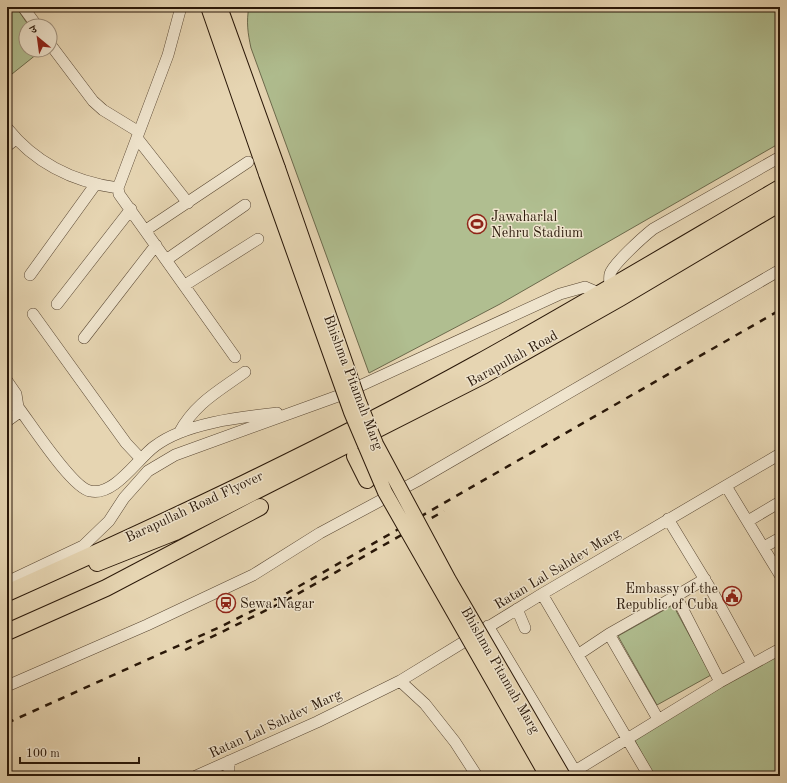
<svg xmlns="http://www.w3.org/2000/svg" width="787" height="783" viewBox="0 0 787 783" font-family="'Old Standard TT','Noto Serif Devanagari',serif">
<rect width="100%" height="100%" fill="#e6d5b2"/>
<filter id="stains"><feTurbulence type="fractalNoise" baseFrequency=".005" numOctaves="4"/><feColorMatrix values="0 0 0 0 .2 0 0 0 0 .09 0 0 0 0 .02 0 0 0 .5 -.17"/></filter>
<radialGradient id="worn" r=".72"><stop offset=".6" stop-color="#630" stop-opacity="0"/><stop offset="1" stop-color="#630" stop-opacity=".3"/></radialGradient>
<!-- green -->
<path fill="#b0be90" stroke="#6c6a4c" d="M7,7H16L29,26H26V50H42L7,78Z
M249,7H780V143L500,304L369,373L251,48C248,34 246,22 249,7Z
M673,605L711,675L657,705L618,636Z
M776,655L780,661V771L770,776H654L634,739Z"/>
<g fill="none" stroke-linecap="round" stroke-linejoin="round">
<!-- minor casing -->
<g stroke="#584632" stroke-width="12">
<path id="minor" d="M23,7L37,26
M181,7L168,55L118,188L119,194L235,357
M50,44L93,101L103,110L139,132
M7,128C35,163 74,182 118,188
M137,138L188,203
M7,146L16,139
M146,230L248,162
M166,260L245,205
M30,275L95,185
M185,285L258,239
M610,287C610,283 609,278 610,274C613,264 643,237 653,229L780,157
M57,304L131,209
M33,314L126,443L141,459
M84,338L156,245
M7,381L16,394L18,407
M7,399L12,404L18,407C31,424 72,488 90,491C114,497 138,458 155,446C185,423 241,417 277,413
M7,421L21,411
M179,433C195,403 219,391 245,372
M726,486L780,575
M668,519L713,593L752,664
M748,521L780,502
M764,547L780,538
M7,582L83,546L109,521L124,498L148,471L175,455L338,396L560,294L585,287L599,293
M542,594L649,776
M676,596L705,579
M517,609L525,628
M488,626L578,776
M579,654L609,634
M400,681L425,704L455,742L477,776
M7,686L147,625L253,575L320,533L417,481L780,270
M658,719L609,634L676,596L720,682
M575,771L720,682L780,649
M196,776L317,722L400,681L542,594L780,454
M229,776V761"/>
</g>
<!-- major casing -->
<g stroke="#291708" stroke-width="16">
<path id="major" d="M208,7L266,174
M220,7L278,168"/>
</g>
<!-- highway casing -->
<g stroke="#291708" stroke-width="18">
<path id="highway" d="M355,456L367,480
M97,563L175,532L484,375L620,298L780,203
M7,593C166,522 324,448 476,364C579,307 679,247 780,188
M7,632L106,588L260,507"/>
</g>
<!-- minor -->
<use href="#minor" stroke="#efe4cd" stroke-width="11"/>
<!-- major -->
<use href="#major" stroke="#e6d5b2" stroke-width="14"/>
<!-- highway -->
<use href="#highway" stroke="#e6d5b2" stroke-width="16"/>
<!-- rail -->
<path stroke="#291708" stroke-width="2.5" stroke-dasharray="7 7" stroke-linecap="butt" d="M185,650L285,601L444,511
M7,723L220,627L282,596L780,310"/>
<!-- major-bridge casing -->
<g stroke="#291708" stroke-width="16" stroke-linecap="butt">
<path id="major-bridge" d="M278,168L359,402L376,444L449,580L563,776
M266,174L351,412L385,492L547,776"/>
</g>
<!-- major-bridge -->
<use href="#major-bridge" stroke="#e6d5b2" stroke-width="14"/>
</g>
<!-- icons -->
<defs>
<g id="stadium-ring" transform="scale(1)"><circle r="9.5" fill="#efe4cd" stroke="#8f2418" stroke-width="1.5"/><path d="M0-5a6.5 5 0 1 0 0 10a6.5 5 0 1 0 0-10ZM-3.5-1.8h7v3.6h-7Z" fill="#8f2418"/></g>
<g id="civic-ring" transform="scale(1)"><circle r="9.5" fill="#efe4cd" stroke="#8f2418" stroke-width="1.5"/><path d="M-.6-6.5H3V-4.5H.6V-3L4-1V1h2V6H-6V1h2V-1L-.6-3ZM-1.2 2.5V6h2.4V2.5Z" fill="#8f2418"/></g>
<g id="station-ring" transform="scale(1)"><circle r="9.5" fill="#efe4cd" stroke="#8f2418" stroke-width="1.5"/><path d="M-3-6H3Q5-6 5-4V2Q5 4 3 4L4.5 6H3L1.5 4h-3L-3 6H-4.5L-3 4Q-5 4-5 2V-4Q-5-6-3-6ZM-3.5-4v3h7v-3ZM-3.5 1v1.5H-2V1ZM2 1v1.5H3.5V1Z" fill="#8f2418"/></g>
</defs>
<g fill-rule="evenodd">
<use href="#stadium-ring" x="477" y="224"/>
<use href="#civic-ring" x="732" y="596"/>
<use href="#station-ring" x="226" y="603"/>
</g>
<g text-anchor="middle" stroke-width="3" stroke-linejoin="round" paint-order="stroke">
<!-- poi labels -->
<g font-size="14" fill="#291708" stroke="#efe4cd" text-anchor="start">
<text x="491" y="221">Jawaharlal<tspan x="491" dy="16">Nehru Stadium</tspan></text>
<text x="718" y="593" text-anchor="end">Embassy of the<tspan x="718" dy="16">Republic of Cuba</tspan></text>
<text x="240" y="608">Sewa Nagar</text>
</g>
<!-- street labels -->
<g font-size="14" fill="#291708" stroke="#efe4cd">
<text transform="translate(512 358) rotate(-29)" y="5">Barapullah Road</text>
<text transform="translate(354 382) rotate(69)" y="5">Bhishma Pitamah Marg</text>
<text transform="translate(194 506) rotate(-25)" y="5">Barapullah Road Flyover</text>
<text transform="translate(557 568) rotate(-31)" y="5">Ratan Lal Sahdev Marg</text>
<text transform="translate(501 670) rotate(60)" y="5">Bhishma Pitamah Marg</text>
<text transform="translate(275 723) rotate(-25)" y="5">Ratan Lal Sahdev Marg</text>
</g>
</g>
<!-- margin -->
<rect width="787" height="783" fill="none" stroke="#e6d5b2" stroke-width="24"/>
<rect x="8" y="8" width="771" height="767" fill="none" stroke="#291708" stroke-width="2"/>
<rect x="12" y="12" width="763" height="759" fill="none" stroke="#291708"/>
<!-- north arrow -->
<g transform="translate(38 38) rotate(331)"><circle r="19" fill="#efe4cd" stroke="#a0927e"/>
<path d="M0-3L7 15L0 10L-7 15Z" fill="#8f2418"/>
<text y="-6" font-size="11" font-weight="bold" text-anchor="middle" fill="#291708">उ</text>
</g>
<!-- scale -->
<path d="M20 757v6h119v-6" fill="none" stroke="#291708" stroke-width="2"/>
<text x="26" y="757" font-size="12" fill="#291708" stroke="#efe4cd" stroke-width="3" paint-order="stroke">100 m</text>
<rect width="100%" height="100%" filter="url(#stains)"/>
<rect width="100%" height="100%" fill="url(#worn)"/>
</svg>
